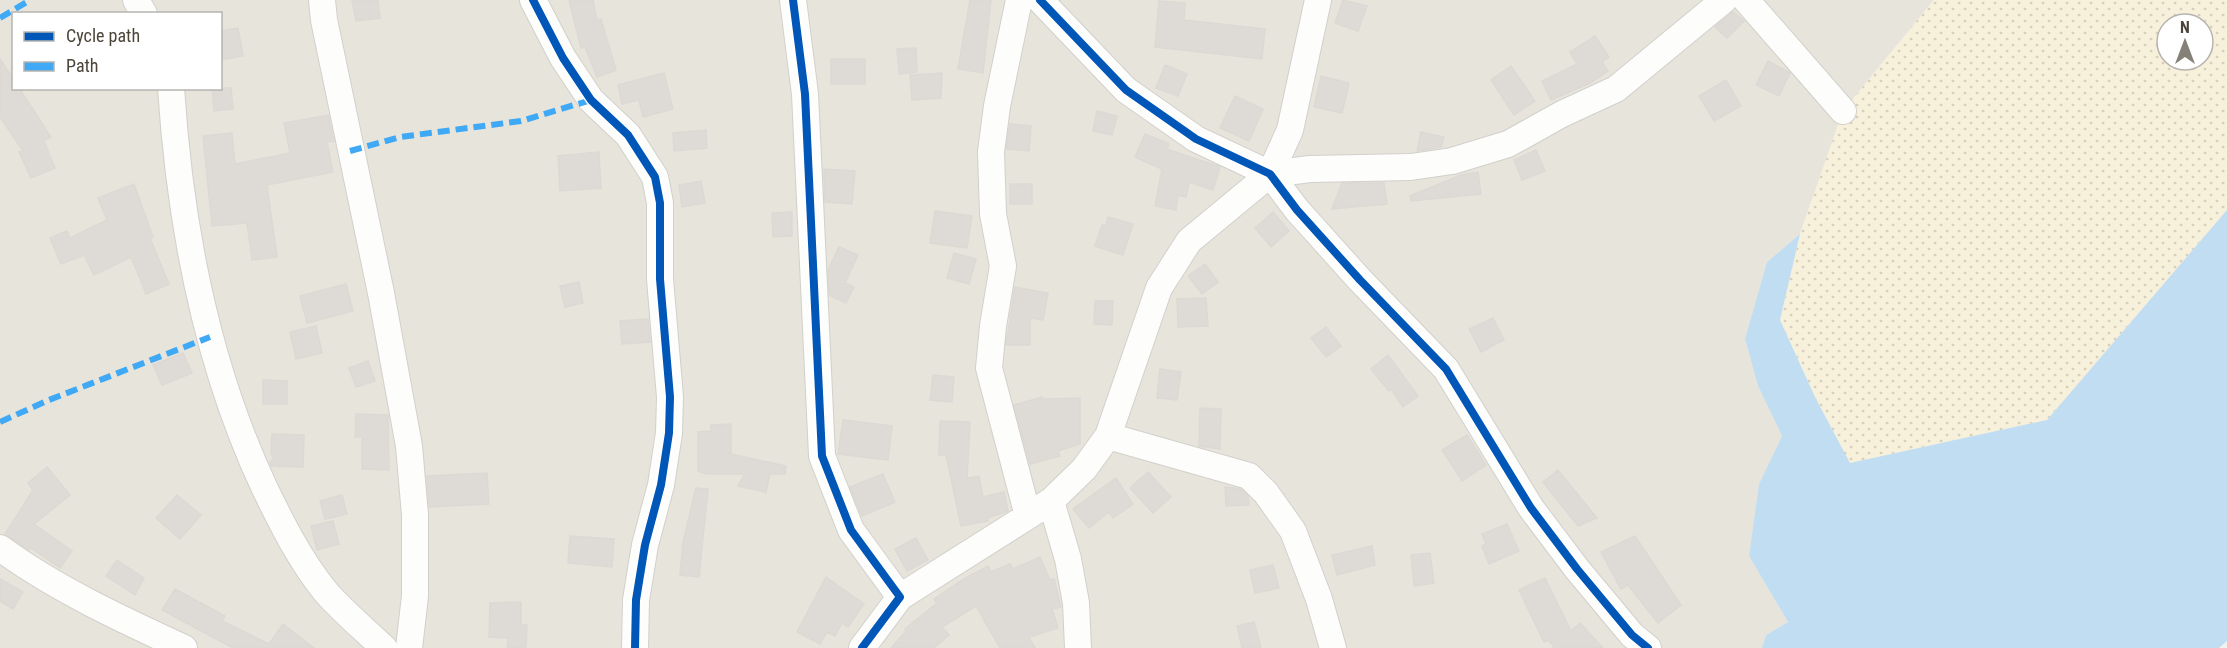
<svg xmlns="http://www.w3.org/2000/svg" width="2227" height="648" viewBox="0 0 2227 648" font-family="'Roboto Condensed',sans-serif">
<defs>
<pattern id="sand-dots" width="8" height="8" patternUnits="userSpaceOnUse" patternTransform="scale(1.5)"><rect width="8" height="8" fill="#f7f0da"/><path d="M2 2h.1M6 6h.1" fill="none" stroke="#d5cfbc" stroke-width="1.8" stroke-linecap="round"/></pattern>
</defs>
<rect width="100%" height="100%" fill="#f4f2ee"/>
<!-- residential -->
<path fill="#e7e4dc" fill-rule="evenodd" d="M0,0H1934L1843,111L1800,234L1767,262L1745,339L1758,386L1782,436L1759,484L1749,556L1788,622L1766,635L1762,648H0ZM14,14H220V88H14Z"/>
<!-- sand -->
<path fill="url(#sand-dots)" fill-rule="evenodd" d="M1934,0H2227V210L2047,420L1849,463L1815,397L1780,320L1800,234L1843,111ZM2167,24H2203V60H2167Z"/>
<!-- water -->
<path fill="#c0ddf1" d="M2227,210V641L2219,648H1762L1766,635L1788,622L1749,556L1759,484L1782,436L1758,386L1745,339L1767,262L1800,234L1780,320L1815,397L1850,463L2047,420Z"/>
<!-- building -->
<path fill="#dedbd6" stroke="#dcd9d4" stroke-width="1.5" d="M352,0H378L380,18L356,21Z
M569,0H593L597,20L601,19L616,70L597,77L585,47L581,48Z
M970,0H991L983,73L958,69Z
M1343,0L1367,6L1358,31L1335,23Z
M1159,1L1185,3L1184,20L1265,29L1262,59L1155,47Z
M1733,12L1744,21L1727,38L1715,27Z
M238,28L243,56L220,60V31Z
M1595,36L1609,57L1602,62L1608,71L1590,83L1551,100L1542,81L1577,64L1570,52Z
M916,48L917,72L899,74L897,49Z
M0,59L14,80V88H19L51,137L44,141L55,168L31,178L19,152L23,151L0,117Z
M831,59H865V84H831Z
M1768,61L1790,73L1779,96L1756,85Z
M1165,65L1187,74L1178,96L1156,88Z
M1511,66L1535,101L1514,115L1491,80Z
M664,73L673,109L643,117L639,100L622,104L618,85Z
M942,73L941,98L912,100L910,75Z
M1321,76L1349,83L1342,113L1314,107Z
M1726,80L1741,106L1714,121L1699,96Z
M212,88H231L233,109L214,111Z
M1235,96L1263,109L1249,141L1220,128Z
M1097,111L1117,116L1112,135L1093,131Z
M328,115L334,141L327,142L333,172L267,185L277,257L252,260L247,223L212,226L203,136L232,133L235,164L290,153L284,123Z
M1010,124L1031,126L1029,151L1006,149Z
M706,130L707,148L674,151L673,133Z
M1421,132L1444,137L1441,147L1417,151Z
M1145,134L1169,144L1167,149L1220,167L1213,190L1189,182L1186,197L1178,195L1176,210L1155,206L1162,169L1135,157Z
M1536,150L1545,171L1522,180L1514,160Z
M599,152L601,188L560,191L558,156Z
M824,169L855,171L852,204L825,202Z
M1478,172L1481,194L1411,201L1410,196L1461,175Z
M701,181L705,203L682,207L679,185Z
M1342,183H1384L1387,204L1332,209Z
M134,184L153,237L150,238L169,284L146,294L131,257L94,275L84,255L61,264L50,238L67,231L70,238L107,220L98,198Z
M1010,184H1032V204H1010Z
M935,211L972,216L967,248L930,243Z
M792,212V236L773,237L772,213Z
M1273,212L1289,231L1271,247L1255,228Z
M1108,217L1133,224L1123,255L1095,246L1102,225L1106,226Z
M839,247L858,255L845,283L854,287L846,303L829,295L828,270Z
M954,253L976,259L969,284L947,278Z
M1205,264L1218,282L1202,294L1188,276Z
M579,282L583,303L565,307L560,286Z
M346,284L353,311L307,323L300,296Z
M1015,287L1048,293L1043,320L1030,318V345H1006Z
M1206,298L1208,326L1178,327L1177,299Z
M1095,301H1113L1112,325L1094,324Z
M1493,318L1504,340L1481,352L1469,329Z
M648,319L650,342L622,344L620,321Z
M316,326L322,353L296,359L290,332Z
M1326,327L1341,346L1326,357L1311,338Z
M183,353L192,373L162,385L153,365Z
M1388,355L1418,396L1403,407L1391,389L1389,391L1371,369Z
M368,361L375,381L356,387L349,368Z
M1160,369L1181,372L1177,400L1157,398Z
M933,375L954,377L952,402L930,400Z
M263,380L287,381V404H263Z
M1042,397L1043,399L1080,398V444L1058,451L1060,456L1030,464L1014,405Z
M1200,408L1221,409L1220,449L1199,446Z
M356,414L388,415L389,470L362,469V437H355Z
M843,420L892,426L888,460L838,454Z
M940,421L970,422L967,478L979,476L983,497L1004,492L1008,511L987,518L988,521L961,526L946,455H939Z
M731,424V454L786,466L785,474H770L766,492L738,486L745,474H706L698,471V432L711,431V425Z
M272,434L304,435L303,467L271,466L270,463L274,457L271,454Z
M1467,435L1486,465L1462,481L1442,450Z
M47,467L70,495L34,524L72,551L60,568L31,548L29,550L5,534L33,490L28,483Z
M1558,470L1597,518L1578,526L1543,482Z
M1148,472L1171,497L1153,513L1130,488Z
M487,473L489,504L429,507L427,476Z
M883,474L895,502L862,516L850,487Z
M1116,478L1133,504L1113,518L1109,512L1089,528L1073,509Z
M1225,487L1241,489L1248,496L1249,505L1226,506Z
M696,488L708,489L699,577L680,575L683,542Z
M177,495L201,515L180,539L156,518Z
M342,495L347,514L325,519L320,501Z
M333,521L339,544L317,550L311,526Z
M1507,524L1519,551L1489,564L1482,546L1486,544L1482,534Z
M570,536L614,539L612,567L568,563Z
M1635,536L1681,605L1658,623L1628,585L1621,589L1601,552Z
M916,538L928,560L907,571L895,549Z
M1372,546L1375,565L1337,575L1332,555Z
M1430,553L1434,583L1414,586L1411,555Z
M1040,557L1050,580L1054,579L1061,607L1052,609L1058,628L1029,637L1035,648H1000L976,606L942,627L949,635L934,648H891L906,631L905,629L937,603L934,599L964,579L988,566L991,572L1010,564L1013,569Z
M117,560L144,578L135,595L106,576Z
M1273,565L1279,588L1255,593L1250,570Z
M826,577L864,604L848,627L842,623L835,636L827,632L820,644L797,632Z
M1545,578L1571,631L1580,623L1603,648H1553L1554,647L1548,640L1544,642L1519,590Z
M0,579L23,592L13,609L0,601Z
M175,589L225,616L222,621L269,644L283,624L314,648H233L162,610Z
M521,602V625H527L526,648L507,647L508,638L489,637L490,603Z
M1254,622L1261,648H1242L1237,626Z"/>
<g fill="none" stroke-linecap="round" stroke-linejoin="round">
<!-- street casing -->
<g stroke="#d2d0cb" stroke-width="28">
<path id="street" d="M136,0L144,14
M322,0L324,20L381,293L409,446L415,515V596L409,648
M533,0L563,58L591,100L628,135L655,177L660,203V279L670,397L669,433L661,485L645,545L636,600L635,648
M793,0L805,94L822,456L851,530L900,597L862,648
M1040,0L1126,90L1196,139L1270,174L1297,210L1360,280L1446,369L1531,508L1577,569L1632,635L1648,648
M1746,0L1843,111
M171,88C180,226 206,364 265,489C282,524 300,560 325,591C342,611 364,629 384,648
M1270,174L1310,169L1411,167L1452,161L1508,144L1562,114L1616,89L1724,0
M1108,436L1249,476L1266,493L1293,531L1319,599L1333,648
M1051,501L1068,559L1076,603L1078,648
M1028,516L1051,501L1084,469L1108,436L1159,288L1189,241L1270,174L1290,130L1318,0
M0,548C54,588 123,620 184,648
M900,597L1028,516L989,368L993,326L1003,266L993,214L991,152L997,106L1019,0"/>
</g>
<!-- street -->
<use href="#street" stroke="#fdfdfc" stroke-width="26"/>
<!-- quiet -->
<path stroke="#3fa9f5" stroke-width="6" stroke-dasharray="12 6" stroke-linecap="butt" d="M0,18L30,0
M350,151L400,137L521,121L591,100
M0,422L49,400L210,337"/>
<!-- cycleway casing -->
<g stroke="#fff" stroke-width="11">
<path id="cycleway" d="M533,0L563,58L591,100L628,135L655,177L660,203V279L670,397L669,433L661,485L645,545L636,600L635,648
M793,0L805,94L822,456L851,530L900,597L862,648
M1040,0L1126,90L1196,139L1270,174L1297,210L1360,280L1446,369L1531,508L1577,569L1632,635L1648,648"/>
</g>
<!-- cycleway -->
<use href="#cycleway" stroke="#0057b8" stroke-width="8"/>
</g>
<!-- legend -->
<rect x="12" y="12" width="210" height="78" fill="#ffffff" stroke="#b7b4b0" stroke-width="1.5"/>
<rect x="24" y="32" width="30" height="9" fill="#0057b8" stroke="#b7b4b0" stroke-width="1.5"/>
<text x="66" y="42" font-size="18" fill="#4b4439">Cycle path</text>
<rect x="24" y="62" width="30" height="9" fill="#3fa9f5" stroke="#b7b4b0" stroke-width="1.5"/>
<text x="66" y="72" font-size="18" fill="#4b4439">Path</text>
<!-- north arrow -->
<g transform="translate(2185 42)"><circle r="28" fill="#ffffff" stroke="#b7b4b0" stroke-width="1.5"/>
<path d="M0-4.5L10 22L0 15L-10 22Z" fill="#868178"/>
<text y="-9" font-size="16" font-weight="bold" text-anchor="middle" fill="#4b4439">N</text>
</g>
</svg>
